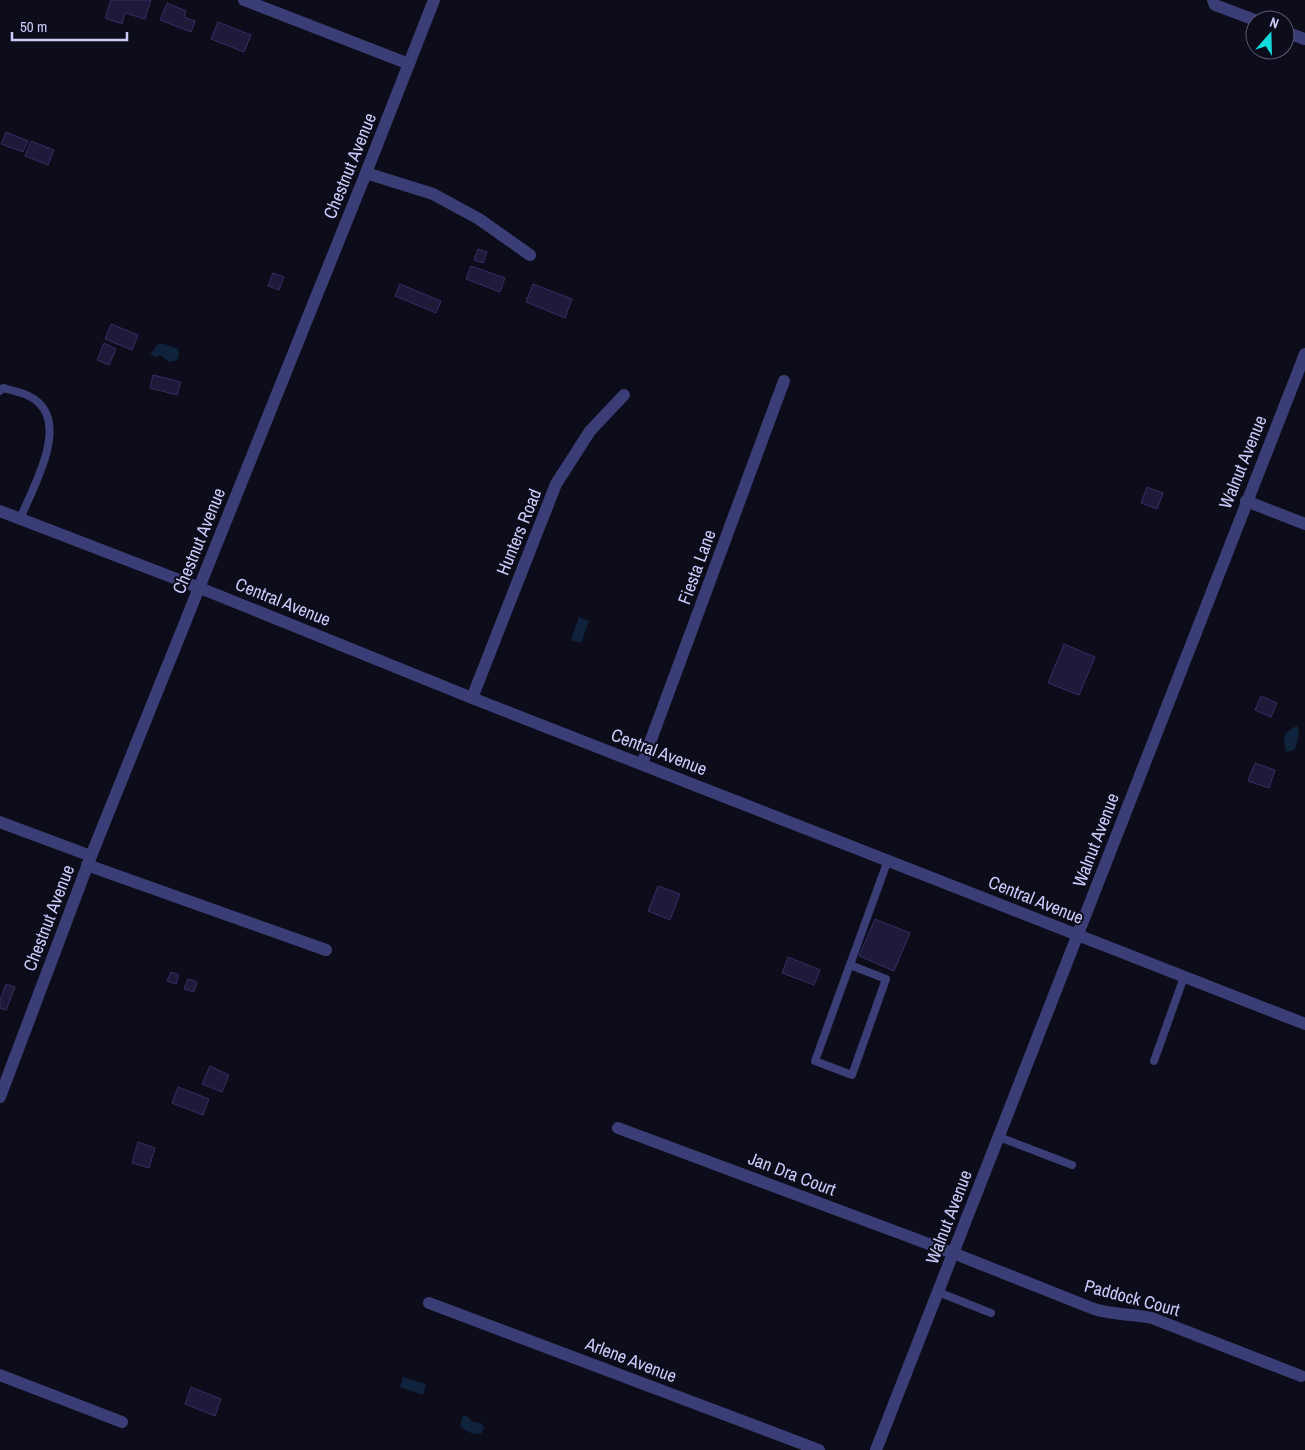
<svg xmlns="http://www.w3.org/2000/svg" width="1305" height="1450" viewBox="0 0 1305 1450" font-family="'Archivo Narrow',sans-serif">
<rect width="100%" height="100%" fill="#0d0c1a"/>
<!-- water -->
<path fill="#0f243c" d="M158,344H164L178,349L179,354L177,360L170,362L160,355L156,357L150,355Z
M579,617L589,621L581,643L571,640Z
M1297,726L1299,729L1296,747L1294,750L1286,752C1283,738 1282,733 1297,726Z
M403,1377L426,1384L423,1395L400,1387Z
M463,1416H467L473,1422L481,1423L484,1428L482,1433C475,1436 464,1431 460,1425Z"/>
<!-- building -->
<path fill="#1e1a3a" stroke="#342e64" d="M111,0H151L145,19L125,13L122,24L105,18Z
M167,3L186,11L184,17L195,21L191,32L160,20Z
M218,22L251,35L244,52L211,39Z
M6,132L28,141L23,152L1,144Z
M31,141L54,150L48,165L25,156Z
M478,249L487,252L483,263L474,260Z
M471,266L505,278L500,292L466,279Z
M273,273L284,277L279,290L268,286Z
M400,284L441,301L436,313L395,296Z
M533,284L572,299L565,318L526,302Z
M111,324L138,335L132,350L105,339Z
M104,343L116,349L109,365L97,360Z
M153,375L181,382L177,395L150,388Z
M1147,487L1163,493L1157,509L1141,503Z
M1064,644L1095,657L1079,695L1048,683Z
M1261,696L1277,703L1271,717L1255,710Z
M1255,763L1275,770L1269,788L1248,781Z
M658,886L680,894L670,920L648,911Z
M875,919L910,933L894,971L859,956Z
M788,957L820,970L814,985L782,973Z
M171,972L179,975L176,984L167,981Z
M188,979L197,982L194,992L184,989Z
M6,984L15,987L6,1010L0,1008V1000Z
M210,1066L229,1075L222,1092L202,1084Z
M178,1087L209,1099L203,1115L172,1103Z
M138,1142L155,1148L149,1168L132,1163Z
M191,1387L221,1399L215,1416L185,1404Z"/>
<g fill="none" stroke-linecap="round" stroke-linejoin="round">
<!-- service -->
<path stroke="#3b3e76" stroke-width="8" d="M0,391L3,388C15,391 30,394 39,403C67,430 32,489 20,519
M850,965L886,979L852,1075L815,1061L888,860
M1154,1061L1184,977
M999,1137L1072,1165
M938,1292L991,1313"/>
<!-- minor -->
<path stroke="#3b3e76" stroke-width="12" d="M244,0L409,64
M1213,0L1215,5L1255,20
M1285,32L1305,39
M366,173L433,194L479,219L530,255
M1246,501L1305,524
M472,698L556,484L590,431L624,395
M642,764L784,381
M0,822L91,856
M87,865L326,950
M618,1128L953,1253L1094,1309C1113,1315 1133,1314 1152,1318L1301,1376
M429,1303L819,1450
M0,1375L122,1422"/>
<!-- tertiary -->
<path stroke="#3b3e76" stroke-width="12" d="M0,511L200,588L472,698L1305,1024
M0,1097L91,856L366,173L434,0
M876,1450L1305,354"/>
</g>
<g text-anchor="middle" stroke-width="4" stroke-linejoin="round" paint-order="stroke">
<!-- street labels -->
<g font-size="18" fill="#cbcafb" stroke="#0d0c1a">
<text transform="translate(350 166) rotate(-68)" y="6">Chestnut Avenue</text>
<text transform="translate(1243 462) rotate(-68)" y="6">Walnut Avenue</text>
<text transform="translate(519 532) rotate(-68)" y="6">Hunters Road</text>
<text transform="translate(199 541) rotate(-68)" y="6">Chestnut Avenue</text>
<text transform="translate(697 567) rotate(-70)" y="6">Fiesta Lane</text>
<text transform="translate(283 602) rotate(22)" y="6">Central Avenue</text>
<text transform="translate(659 752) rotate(21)" y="6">Central Avenue</text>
<text transform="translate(1096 840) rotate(-69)" y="6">Walnut Avenue</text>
<text transform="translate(1036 900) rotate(22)" y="6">Central Avenue</text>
<text transform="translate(49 918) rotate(-69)" y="6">Chestnut Avenue</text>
<text transform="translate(792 1174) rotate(21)" y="6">Jan Dra Court</text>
<text transform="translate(949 1217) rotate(-69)" y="6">Walnut Avenue</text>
<text transform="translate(1132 1298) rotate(15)" y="6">Paddock Court</text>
<text transform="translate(631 1360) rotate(21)" y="6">Arlene Avenue</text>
</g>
</g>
<!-- north arrow -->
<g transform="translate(1270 35) rotate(20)"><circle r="24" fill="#0d0c1a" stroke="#595874"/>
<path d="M0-4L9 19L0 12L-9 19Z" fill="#12dbde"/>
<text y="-8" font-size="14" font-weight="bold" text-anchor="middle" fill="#cbcafb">N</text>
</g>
<!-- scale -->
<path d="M12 32v8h115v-8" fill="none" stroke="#cbcafb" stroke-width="2.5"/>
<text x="20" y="32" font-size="15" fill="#cbcafb" stroke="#0d0c1a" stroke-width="4" paint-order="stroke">50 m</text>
</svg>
